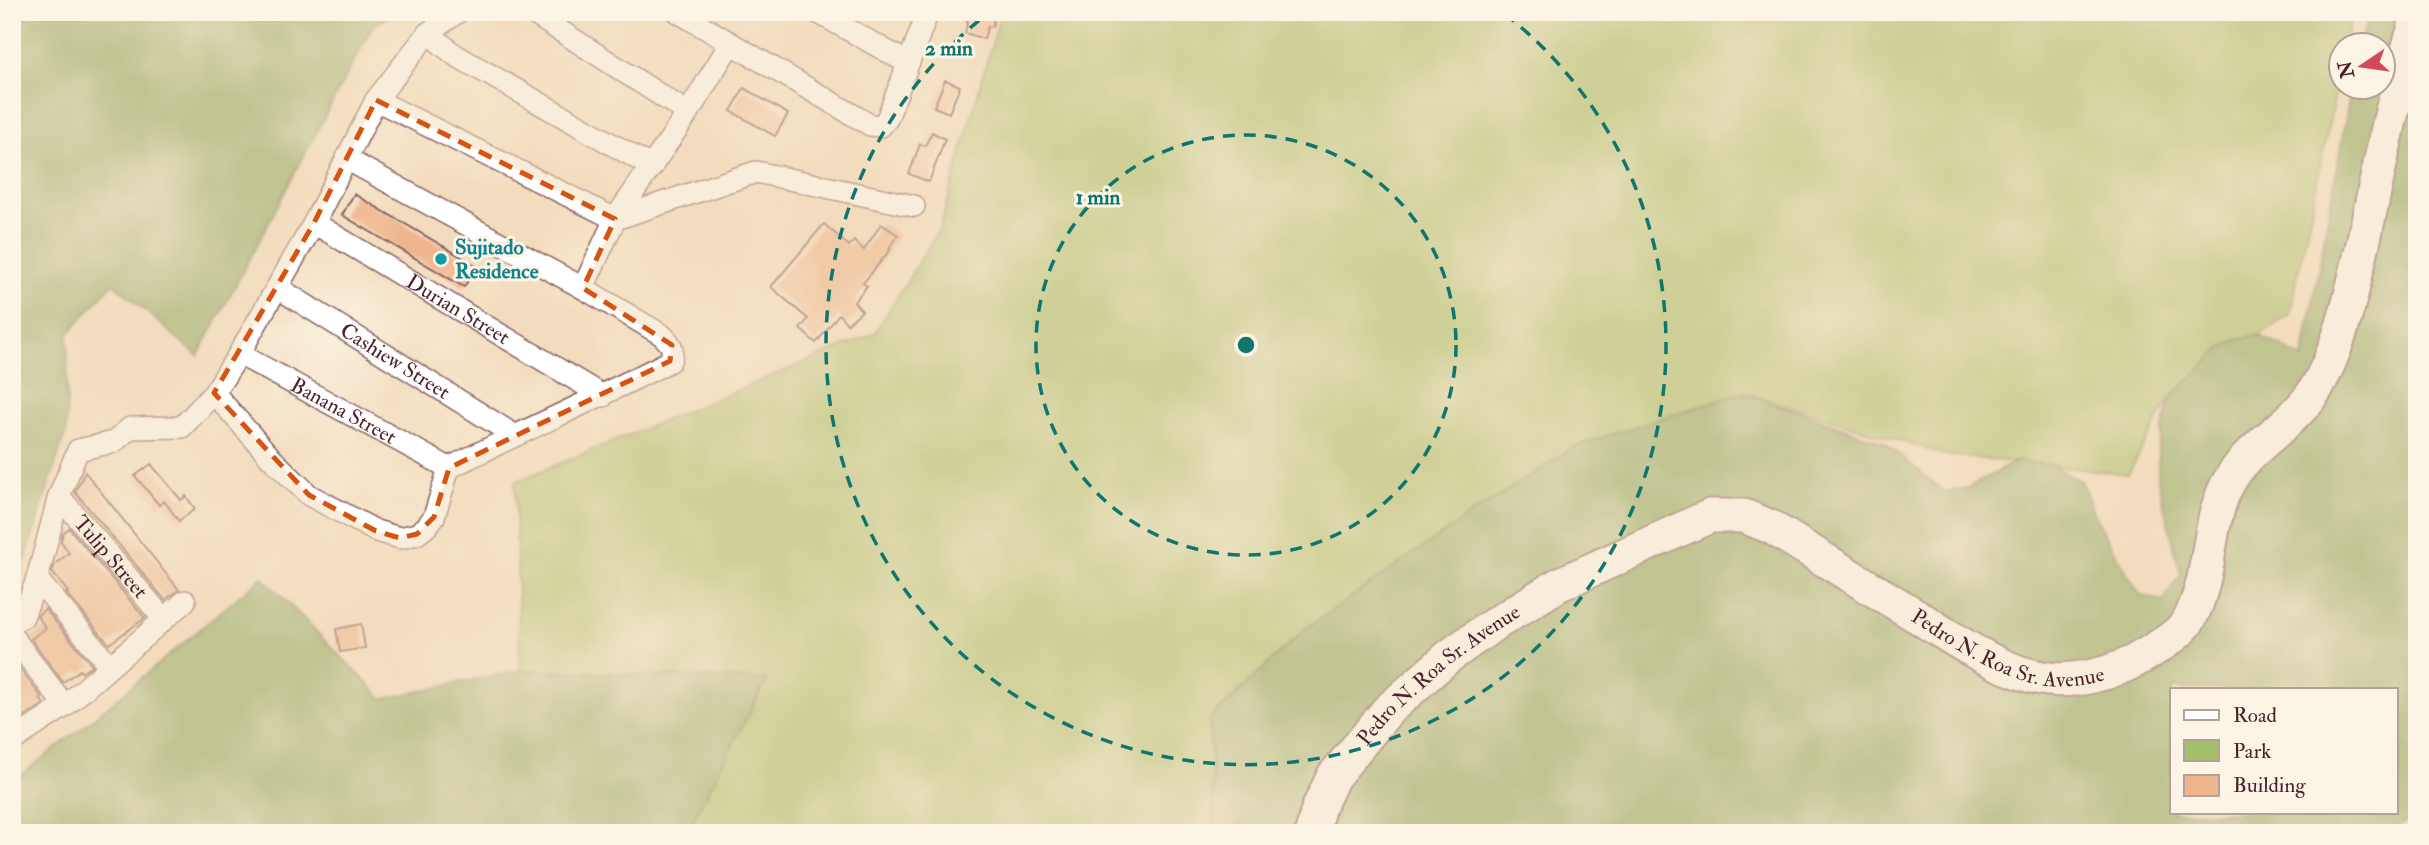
<svg xmlns="http://www.w3.org/2000/svg" width="2429" height="845" viewBox="0 0 2429 845" font-family="'IM FELL Double Pica',serif">
<rect width="100%" height="100%" fill="#fcf5e5"/>
<filter id="ink" filterUnits="userSpaceOnUse"><feTurbulence type="fractalNoise" baseFrequency=".0143" numOctaves="2"/><feDisplacementMap in="SourceGraphic" scale="14" xChannelSelector="R" yChannelSelector="G"/><feConvolveMatrix kernelMatrix="1 2 1 2 8 2 1 2 1" color-interpolation-filters="sRGB"/></filter>
<filter id="wash" filterUnits="userSpaceOnUse"><feTurbulence type="fractalNoise" baseFrequency=".00686" numOctaves="4" result="noise"/><feDisplacementMap in="SourceGraphic" scale="28" xChannelSelector="R" yChannelSelector="G"/><feGaussianBlur stdDeviation="1.57" result="paint"/><feColorMatrix in="noise" values="0 0 0 0 0 0 0 0 0 0 0 0 0 0 0 0 0 1.4 0 .05"/><feComposite in="paint" operator="in"/></filter>
<g filter="url(#wash)">
<rect width="100%" height="100%" fill="#f3dcbd"/>
<!-- green -->
<path fill="#a2c068" stroke="#76704a" stroke-width="2" d="M1001,12H2352L2345,45L2342,46L2341,64L2290,314L2171,397L2128,474L1945,455L1743,392L1209,720L1214,833L686,831L766,680L520,670L515,482L874,334L940,228Z"/>
<!-- forest -->
<path fill="#81a65c" stroke="#666244" stroke-width="2" fill-rule="evenodd" d="M12,12H397L373,25L198,356L113,283L68,334L66,431L12,601Z
M2371,12H2417V816L2385,833H1216L1209,720L1305,629L1464,519L1576,446L1743,392L1885,443L1944,492L1967,488L2017,461L2050,465L2082,482L2094,515L2140,595L2163,601L2181,575L2158,481V448L2171,397L2223,347L2238,339L2256,335L2282,346L2303,359L2351,88H2384V46L2359,45ZM2172,689H2396V812H2172Z
M262,577L383,699L520,670L767,680L687,831L690,833H12V782L83,727Z"/>
<g id="blocks">
<!-- building -->
<path fill="#efb58d" d="M955,12H996L992,27L988,26L984,39L965,33L968,20L955,16Z
M945,80L960,86L949,113L934,107Z
M744,88L788,114L775,136L731,111Z
M932,132L945,139L929,182L909,174L920,144L925,146Z
M354,194L477,266L464,287L342,215Z
M824,224L849,246L854,241L864,250L881,224L898,235L889,248L891,249L863,283L867,286L854,302L862,311L847,324L839,314L816,343L800,329L808,319L771,287Z
M151,464L181,500L186,496L195,509L179,521L164,501L159,505L135,476Z
M85,472L179,590L165,600L75,492Z
M69,528L145,618L109,644L66,593L68,592L52,572L55,564L69,553L61,541L63,533Z
M45,609L92,665L82,673L80,670L63,682L31,639L46,628L37,616Z
M361,624L365,648L340,652L336,629Z
M14,661L42,698L40,699L44,704L12,725V663Z"/>
</g>
</g>
<g filter="url(#ink)">
<use href="#blocks" fill-opacity="0" stroke="#85615e" stroke-width="2"/>
<g fill="none" stroke-linecap="round" stroke-linejoin="round">
<!-- street casing -->
<g stroke="#85615e" stroke-width="24">
<g id="street">
<path d="M531,12L688,113"/>
<path d="M678,12L870,125L881,126L887,119L928,12"/>
<path d="M817,12L908,63"/>
<path d="M428,33L455,55L652,167"/>
<path d="M376,100L615,219L756,172L914,206"/>
<path id="s1" d="M314,223L603,396"/>
<path id="s2" d="M278,288L514,435"/>
<path d="M583,288L615,219L688,113L730,44"/>
<path id="s3" d="M239,354L449,468"/>
<path d="M214,393L272,459L309,495L376,531L400,538L417,534L426,527L434,517L449,468C522,431 597,399 670,361C675,348 671,344 662,335L583,288L348,160"/>
<path id="s4" d="M59,496L163,618"/>
<path d="M37,579L110,666"/>
<path d="M12,622L23,617L37,579L59,496L78,450L114,442L130,428L182,427L214,393L239,354L314,223L376,100L428,33L458,12"/>
<path d="M12,636L65,706"/>
<path d="M12,741L65,706L185,601"/>
</g>
</g>
<!-- primary casing -->
<g stroke="#85615e" stroke-width="37">
<g id="primary">
<path id="s5" d="M1312,833L1318,809L1333,777L1388,710L1448,657L1490,627L1558,585L1710,516H1744L1771,527C1820,557 1868,587 1917,616C1951,638 1993,666 2032,676C2070,686 2115,674 2147,654C2162,644 2180,635 2190,618C2212,577 2206,528 2226,487C2246,446 2293,427 2317,387C2342,344 2355,279 2366,230C2381,160 2395,89 2417,20"/>
</g>
</g>
<!-- street -->
<use href="#street" stroke="#fff" stroke-width="21"/>
<!-- primary -->
<use href="#primary" stroke="#fff" stroke-width="33"/>
</g>
</g>
<!-- marked area -->
<path d="M0 0H2429V845H0ZM376,100L615,219L583,288L672,345L670,361L449,468L434,517L417,534L400,538L376,531L309,495L214,393L314,223Z" fill="#f3dcbd" fill-opacity=".55" fill-rule="evenodd"/>
<path fill="none" stroke="#d8530f" stroke-width="5" stroke-dasharray="14 9" stroke-linejoin="round" d="M376,100L615,219L583,288L672,345L670,361L449,468L434,517L417,534L400,538L376,531L309,495L214,393L314,223Z"/>
<!-- distance rings -->
<g fill="none" stroke="#0f766e" stroke-width="3.5" stroke-dasharray="12 9">
<circle cx="1246" cy="345" r="210"/>
<path d="M1505 14A420 420 0 1 1 987 14"/>
</g>
<!-- markers -->
<circle fill="#0f9aa8" stroke="#fcf5e5" stroke-width="2.5" cx="441" cy="259" r="7"/>
<g text-anchor="middle" stroke-width="6" stroke-linejoin="round" paint-order="stroke">
<!-- culture labels -->
<g font-size="21" font-weight="bold" fill="#0d838f" stroke="#fcf5e5" text-anchor="start">
<text x="455" y="254">Sujitado<tspan x="455" dy="24">Residence</tspan></text>
</g>
<!-- street labels -->
<g font-size="21" fill="#4a1f2b" stroke="#fcf5e5">
<text dy="7" stroke="none"><textPath href="#s1" startOffset="168">Durian Street</textPath></text>
<text dy="7" stroke="none"><textPath href="#s2" startOffset="138">Cashiew Street</textPath></text>
<text dy="7" stroke="none"><textPath href="#s3" startOffset="119">Banana Street</textPath></text>
<text dy="7" stroke="none"><textPath href="#s4" startOffset="80">Tulip Street</textPath></text>
<text dy="7" stroke="none"><textPath href="#s5" startOffset="859">Pedro N. Roa Sr. Avenue</textPath></text>
<text dy="7" stroke="none"><textPath href="#s5" startOffset="208">Pedro N. Roa Sr. Avenue</textPath></text>
</g>
</g>
<circle cx="1246" cy="345" r="10" fill="#0f766e" stroke="#fcf5e5" stroke-width="3.5"/>
<g font-size="21" text-anchor="middle" font-weight="bold" fill="#0f766e" stroke="#fcf5e5" stroke-width="6" stroke-linejoin="round" paint-order="stroke">
<text x="949" y="55">2 min</text>
<text x="1098" y="204">1 min</text>
</g>
<!-- margin -->
<rect width="2429" height="845" fill="none" stroke="#fcf5e5" stroke-width="42"/>
<!-- legend -->
<rect x="2170" y="688" width="228" height="126" fill="#fcf5e5" stroke="#b59f9b" stroke-width="2"/>
<rect x="2184" y="710" width="35" height="10" fill="#ffffff" stroke="#b59f9b" stroke-width="2"/>
<text x="2233" y="722" font-size="21" fill="#4a1f2b">Road</text>
<rect x="2184" y="740" width="35" height="21" fill="#a2c068" stroke="#b59f9b" stroke-width="2"/>
<text x="2233" y="758" font-size="21" fill="#4a1f2b">Park</text>
<rect x="2184" y="775" width="35" height="21" fill="#efb58d" stroke="#b59f9b" stroke-width="2"/>
<text x="2233" y="792" font-size="21" fill="#4a1f2b">Building</text>
<!-- north arrow -->
<g transform="translate(2362 66) rotate(257)"><circle r="33" fill="#fcf5e5" stroke="#b59f9b" stroke-width="2"/>
<path d="M0-5L12 26L0 18L-12 26Z" fill="#d1495b"/>
<text y="-10" font-size="19" font-weight="bold" text-anchor="middle" fill="#4a1f2b">N</text>
</g>
</svg>
